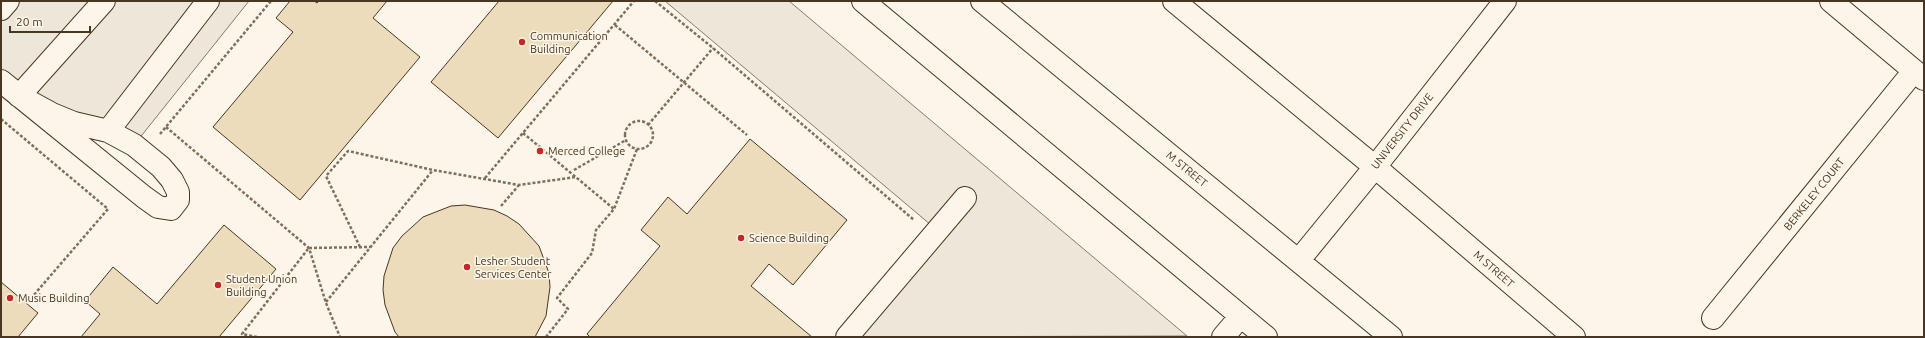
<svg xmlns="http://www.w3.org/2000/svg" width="1925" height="338" viewBox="0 0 1925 338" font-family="Ubuntu,sans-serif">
<rect width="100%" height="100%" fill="#fbf6e9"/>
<!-- parking -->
<path fill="#ede7d9" stroke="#887966" d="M1,1H249L134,145L1,81Z
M665,1H789L1187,336L836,337L931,225Z"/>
<!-- building -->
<path fill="#ecdcbc" stroke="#4a3520" d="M290,1H314L317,3L319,1H387L373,18L420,57L300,200L213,127L293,32L276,18Z
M499,1H613L498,138L431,82Z
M750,139L847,220L793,285L769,264L751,286L812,337H590L587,334L660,246L641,230L668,197L687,214Z
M465,205L494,210L507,216L519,224L539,246L549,273L550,287L546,316L535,337H399L395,332L385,305L383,290L384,276L393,248L402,236L423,217L451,206Z
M224,225L276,269L219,337H81L100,314L85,301L113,267L157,304Z
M1,282L38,313L18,337H1Z"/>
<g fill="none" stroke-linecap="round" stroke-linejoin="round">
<!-- minor casing -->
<g stroke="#4a3520" stroke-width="24">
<path id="minor" d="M863,1L1266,337
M982,1L1391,337
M1174,1L1375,167L1574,337
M1831,1L1924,79
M1,9L8,1
M1,81L144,197L158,207L171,209L178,200V192L172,180L161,167L134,145L108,131L74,123L52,114L19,96
M19,96L104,1
M108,131L208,1
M1299,260L1375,167L1505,1
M1713,318L1914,71
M847,337L965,198
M1223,337L1241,316"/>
</g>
<!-- path -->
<path stroke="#7f6f5c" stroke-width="2.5" stroke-dasharray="3 2" stroke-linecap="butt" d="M655,1L713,48L914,220
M615,25L747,135
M1,119L108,209L33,296
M625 135a14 14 0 1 1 28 0a14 14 0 1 1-28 0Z
M648,125L713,48
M166,127L309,248L326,303L340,337
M523,133L614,209
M160,134L271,1
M574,170L626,140
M485,178L634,1
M501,206L519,185
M360,247L326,176L348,151L433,170L519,185L576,177
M309,248L370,247
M326,302L433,170
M257,337L242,334L308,249
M546,337L568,309L557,298L592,253L596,230L614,209L637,149"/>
<!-- minor -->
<use href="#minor" stroke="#fbf6e9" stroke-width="22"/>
</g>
<!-- markers -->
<g fill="#c62828" stroke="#fbf6e9" stroke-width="1.5">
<circle cx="522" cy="42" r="4"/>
<circle cx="540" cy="151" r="4"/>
<circle cx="741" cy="238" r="4"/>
<circle cx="467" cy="267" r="4"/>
<circle cx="218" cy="285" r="4"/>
<circle cx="10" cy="298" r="4"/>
</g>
<g text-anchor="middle" stroke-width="3" stroke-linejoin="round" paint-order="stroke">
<!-- poi labels -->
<g font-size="11" fill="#4a3520" stroke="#fbf6e9" text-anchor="start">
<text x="530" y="40">Communication<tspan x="530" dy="13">Building</tspan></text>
<text x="548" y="155">Merced College</text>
<text x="749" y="242">Science Building</text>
<text x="475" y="265">Lesher Student<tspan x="475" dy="13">Services Center</tspan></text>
<text x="226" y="283">Student Union<tspan x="226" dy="13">Building</tspan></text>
<text x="18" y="302">Music Building</text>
</g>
<!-- street labels -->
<g font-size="11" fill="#4a3520" stroke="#fbf6e9">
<text transform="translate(1402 131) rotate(-52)" y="4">UNIVERSITY DRIVE</text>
<text transform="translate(1187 169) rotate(39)" y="4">M STREET</text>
<text transform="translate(1814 194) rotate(-51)" y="4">BERKELEY COURT</text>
<text transform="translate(1494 269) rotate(41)" y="4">M STREET</text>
</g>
</g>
<!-- border -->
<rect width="1925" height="338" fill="none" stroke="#4a3520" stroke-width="4"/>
<!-- scale -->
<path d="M10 26v6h80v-6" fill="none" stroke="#4a3520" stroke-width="2"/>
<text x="16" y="26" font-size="12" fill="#4a3520" stroke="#fbf6e9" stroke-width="3" paint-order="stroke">20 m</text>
</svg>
